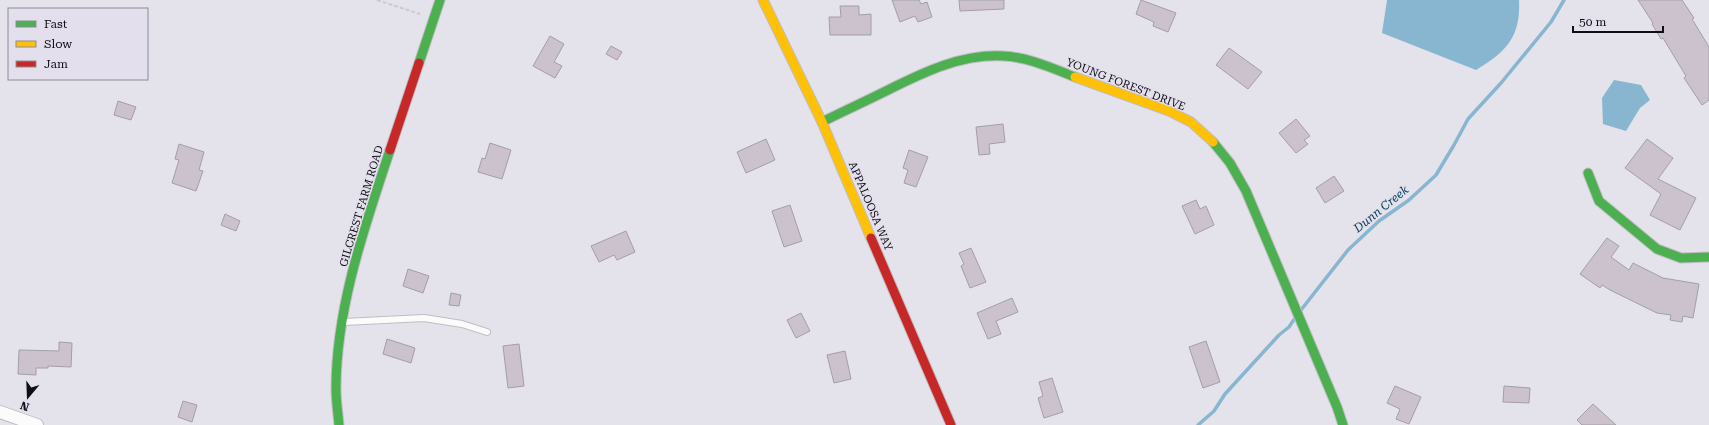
<svg xmlns="http://www.w3.org/2000/svg" width="1709" height="425" viewBox="0 0 1709 425" font-family="'Roboto Serif',serif">
<rect width="100%" height="100%" fill="#e4e2ea"/>
<!-- water -->
<path fill="#88b6d0" d="M1387,0H1519C1521,37 1506,52 1476,70L1382,33Z
M1614,80L1641,85L1650,100L1640,108L1626,131L1603,124L1602,98Z"/>
<g fill="none" stroke-linecap="round" stroke-linejoin="round">
<!-- stream -->
<path stroke="#88b6d0" stroke-width="3.5" d="M1301,310L1348,250L1379,221L1409,200L1436,175L1454,145L1468,119L1501,83L1551,22L1564,0
M1198,425L1214,411L1225,394L1279,335L1289,327L1295,318"/>
</g>
<!-- building -->
<path fill="#ccc2ce" stroke="#a39fa5" d="M892,0H919L921,4L927,2L932,17L918,22L915,16L900,22Z
M959,0H1004V9L960,11Z
M1141,0L1176,13L1168,32L1153,26L1154,22L1136,14Z
M1638,0H1682L1694,18L1692,19L1709,47V100L1702,105L1684,78L1686,76L1663,38L1661,39L1652,24L1653,23Z
M840,6H859V15L871,14V35H830L829,17H841Z
M550,36L564,44L554,62L562,66L555,78L533,66Z
M611,46L622,52L617,60L606,54Z
M1229,48L1262,72L1248,89L1216,65Z
M118,101L136,107L131,120L114,115Z
M1296,119L1310,136L1304,140L1308,144L1296,153L1279,133Z
M1003,124L1005,142L989,144L990,154L979,155L976,127Z
M766,139L775,160L746,173L737,152Z
M1647,139L1673,158L1658,179L1696,198L1680,230L1650,215L1661,194L1625,168Z
M490,143L511,150L502,179L478,172L482,158L485,159Z
M179,144L204,152L199,170L203,171L196,191L172,183L179,160L175,159Z
M909,150L928,157L916,187L904,183L908,170L903,168Z
M1334,176L1344,191L1325,203L1316,188Z
M1196,200L1200,209L1206,206L1214,225L1195,234L1182,206Z
M790,205L802,241L784,247L772,211Z
M225,214L240,221L236,231L221,225Z
M626,231L635,252L617,260L614,255L599,262L591,246Z
M1607,238L1619,246L1611,257L1629,270L1633,263L1663,278L1699,284L1693,318L1683,316L1682,322L1670,320L1671,315L1657,313L1610,290L1602,285L1600,288L1580,274Z
M971,248L986,282L970,288L961,266L964,264L959,253Z
M408,269L429,276L423,293L403,286Z
M451,293L461,295L459,306L449,305Z
M1012,298L1018,312L996,321L1001,334L988,339L977,313Z
M801,313L810,331L796,338L787,320Z
M387,339L415,348L411,363L383,354Z
M1206,341L1220,382L1203,388L1189,347Z
M59,342L72,343L71,367L48,366V368H36V375L18,374L19,350L59,351Z
M519,344L524,386L508,388L503,346Z
M845,351L851,379L834,383L827,355Z
M1052,378L1063,412L1044,418L1038,398L1043,396L1039,382Z
M1395,386L1421,397L1409,424L1396,419L1400,409L1387,403Z
M1504,386L1530,388L1529,403L1503,402Z
M183,401L197,405L192,422L178,417Z
M1593,404L1616,425H1582L1577,420Z"/>
<g fill="none" stroke-linecap="round" stroke-linejoin="round">
<!-- lane casing -->
<g stroke="#c0bec4" stroke-width="8">
<path id="lane" d="M344,322L424,318L462,324L487,332"/>
</g>
<!-- street casing -->
<g stroke="#c0bec4" stroke-width="14">
<path id="street" d="M0,412L37,425"/>
</g>
<!-- fast casing -->
<g stroke="#c0bec4" stroke-width="11">
<path id="fast" d="M419,63L440,0
M822,122C844,111 866,101 888,90C924,72 961,54 1003,56C1028,57 1052,68 1075,77
M1213,142L1230,163L1246,191L1337,407L1343,425
M1588,173L1599,201L1657,249L1681,258L1709,257
M339,425C338,413 336,401 336,389C336,307 365,226 390,150"/>
</g>
<!-- slow casing -->
<g stroke="#c0bec4" stroke-width="11">
<path id="slow" d="M763,0L822,122L871,238
M1075,77L1169,111L1191,122L1213,142"/>
</g>
<!-- jam casing -->
<g stroke="#c0bec4" stroke-width="11">
<path id="jam" d="M390,150L419,63
M871,238L951,425"/>
</g>
<!-- path -->
<path stroke="#cbcbcd" stroke-width="2" stroke-dasharray="4 2" stroke-linecap="butt" d="M377,0L420,14"/>
<!-- lane -->
<use href="#lane" stroke="#fbfbfc" stroke-width="6"/>
<!-- street -->
<use href="#street" stroke="#fbfbfc" stroke-width="12"/>
<!-- fast -->
<use href="#fast" stroke="#4caf50" stroke-width="9"/>
<!-- slow -->
<use href="#slow" stroke="#ffc107" stroke-width="9"/>
<!-- jam -->
<use href="#jam" stroke="#c62828" stroke-width="9"/>
</g>
<g text-anchor="middle" stroke-width="3" stroke-linejoin="round" paint-order="stroke">
<!-- street labels -->
<g font-size="11" fill="#0f0e12" stroke="#e3dfed">
<text transform="translate(1126 84) rotate(21)" y="4">YOUNG FOREST DRIVE</text>
<text transform="translate(361 206) rotate(-73)" y="4">GILCREST FARM ROAD</text>
<text transform="translate(871 206) rotate(67)" y="4">APPALOOSA WAY</text>
</g>
<!-- water labels -->
<g font-size="12" font-style="italic" fill="#074159" stroke="#e3dfed">
<text transform="translate(1381 209) rotate(-39)" y="4">Dunn Creek</text>
</g>
</g>
<!-- legend -->
<rect x="8" y="8" width="140" height="72" fill="#e3dfed" stroke="#8e8b95"/>
<rect x="16" y="21" width="20" height="6" fill="#4caf50" stroke="#8e8b95"/>
<text x="44" y="28" font-size="12" fill="#0f0e12">Fast</text>
<rect x="16" y="41" width="20" height="6" fill="#ffc107" stroke="#8e8b95"/>
<text x="44" y="48" font-size="12" fill="#0f0e12">Slow</text>
<rect x="16" y="61" width="20" height="6" fill="#c62828" stroke="#8e8b95"/>
<text x="44" y="68" font-size="12" fill="#0f0e12">Jam</text>
<!-- north arrow -->
<g transform="translate(28 397) rotate(199)" stroke="#e3dfed" stroke-width="3" paint-order="stroke">
<path d="M0-3L7 15L0 10L-7 15Z" fill="#0f0e12"/>
<text y="-6" font-size="11" font-weight="bold" text-anchor="middle" fill="#0f0e12">N</text>
</g>
<!-- scale -->
<path d="M1573 26v6h90v-6" fill="none" stroke="#0f0e12" stroke-width="2"/>
<text x="1579" y="26" font-size="12" fill="#0f0e12" stroke="#e3dfed" stroke-width="3" paint-order="stroke">50 m</text>
</svg>
